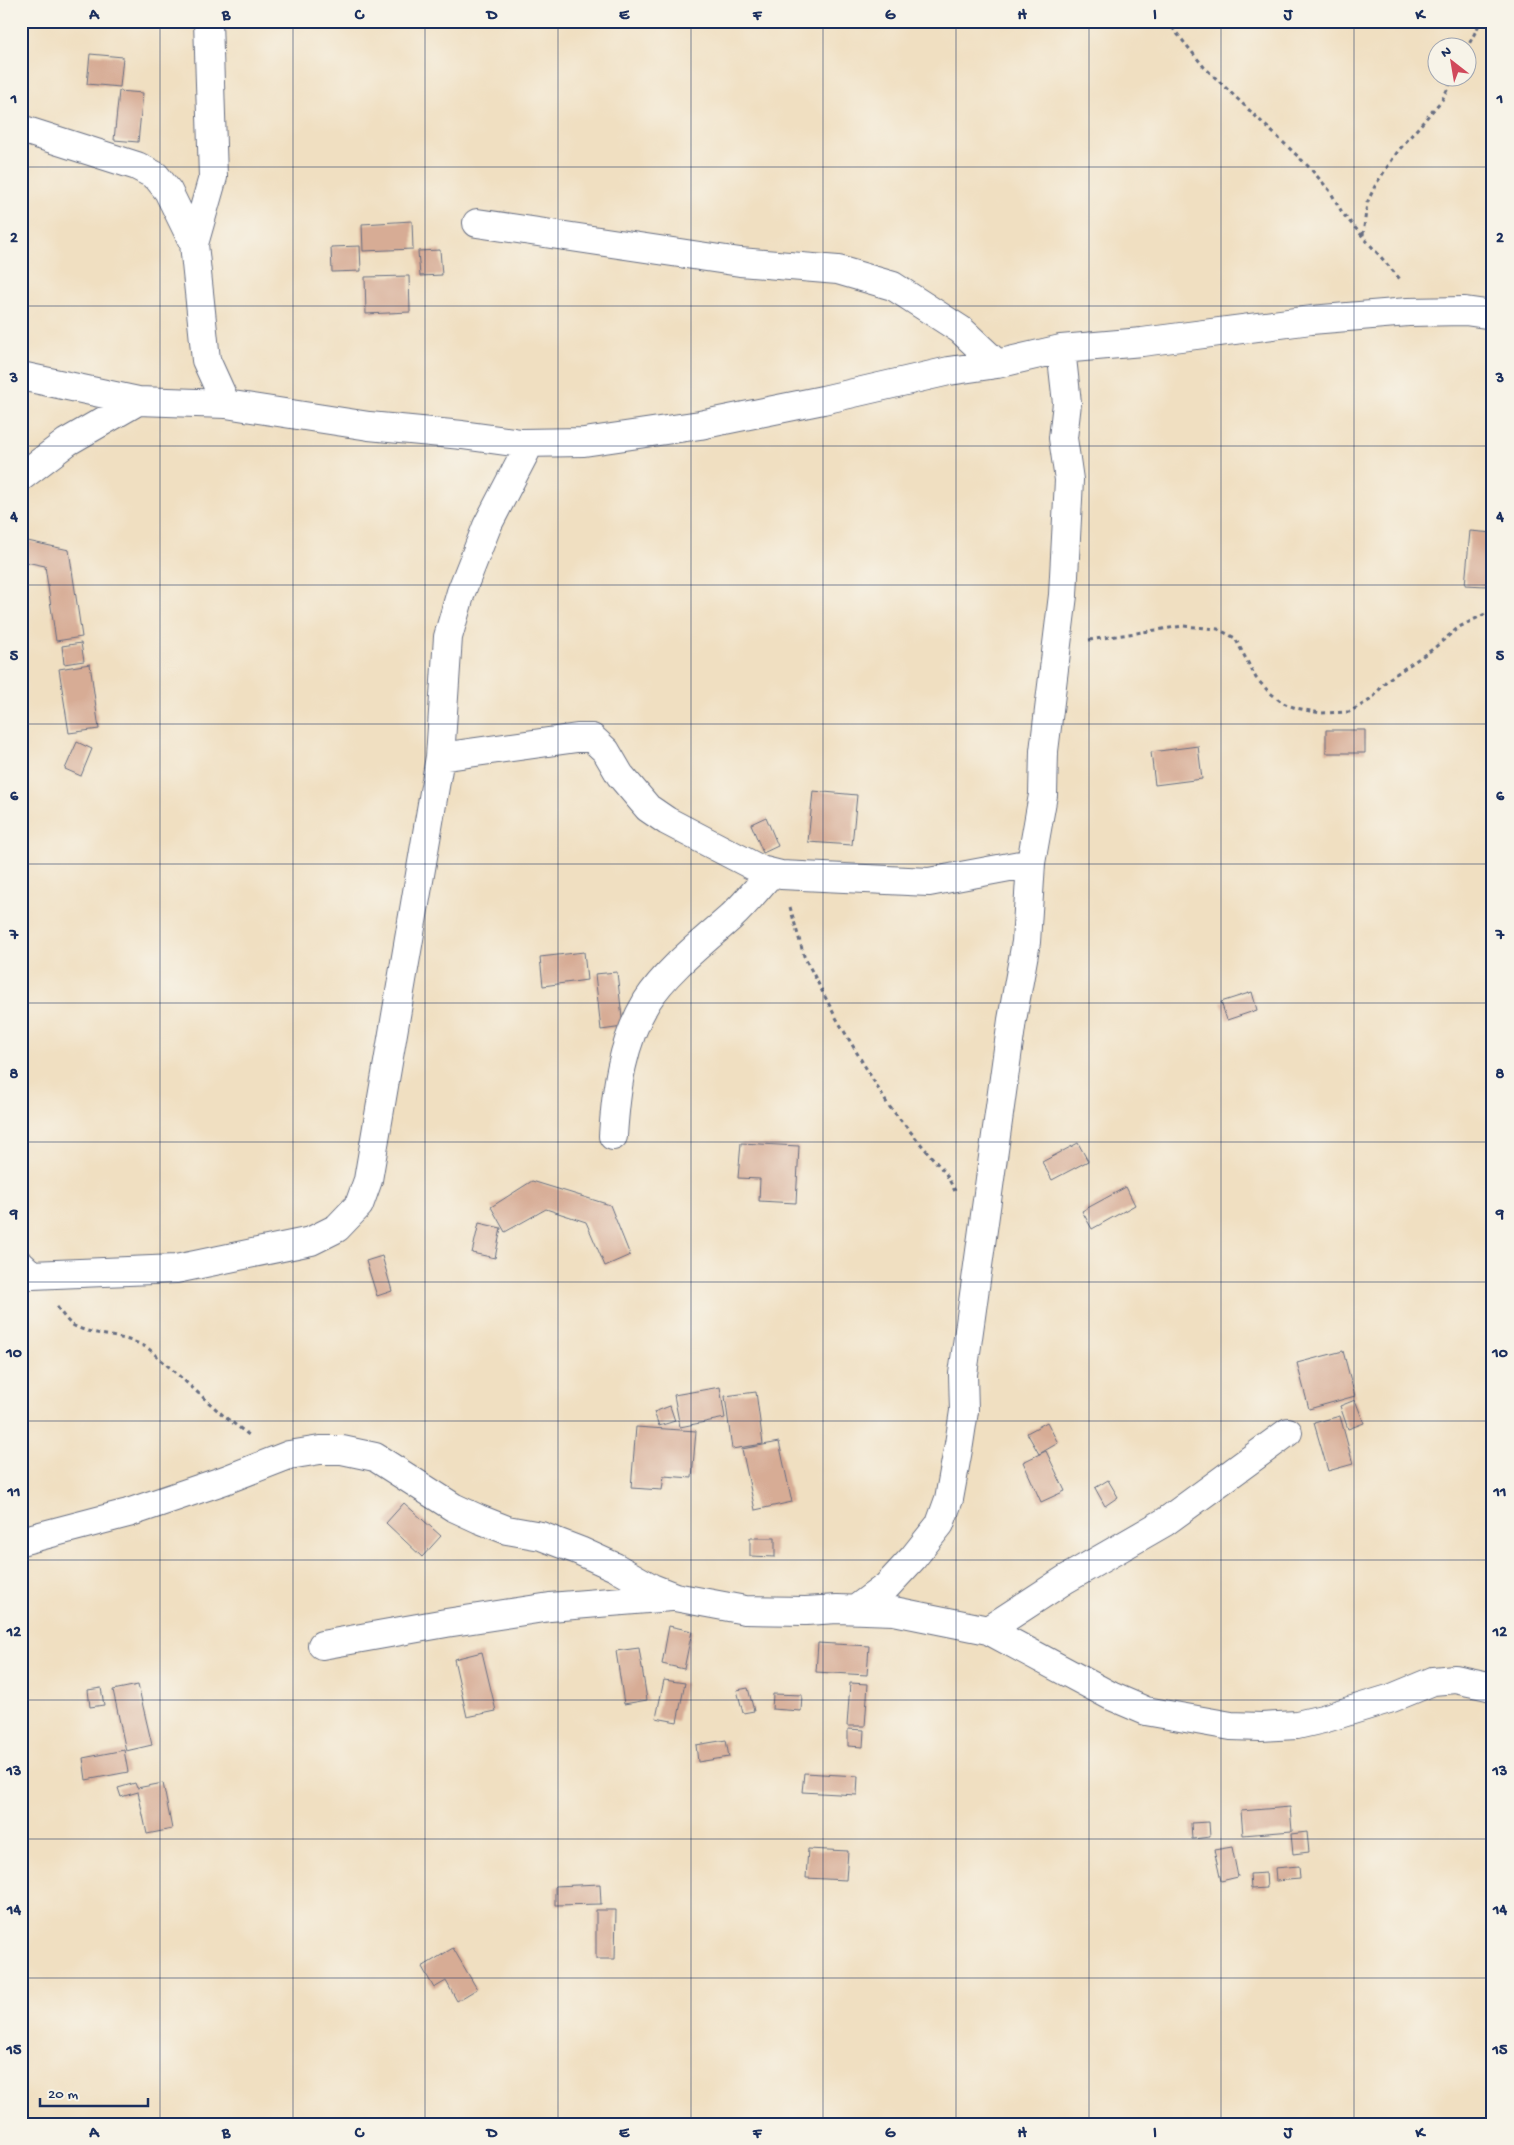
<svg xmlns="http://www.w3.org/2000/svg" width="1514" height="2145" viewBox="0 0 1514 2145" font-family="'Gochi Hand',sans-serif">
<rect width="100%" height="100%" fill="#f7f3e8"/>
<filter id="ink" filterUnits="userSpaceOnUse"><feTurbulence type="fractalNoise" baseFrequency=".02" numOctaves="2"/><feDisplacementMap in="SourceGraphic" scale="10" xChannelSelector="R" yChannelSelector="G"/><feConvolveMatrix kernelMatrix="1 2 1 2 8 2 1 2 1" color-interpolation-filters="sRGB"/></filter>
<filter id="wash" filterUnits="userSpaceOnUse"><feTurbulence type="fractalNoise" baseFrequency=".0096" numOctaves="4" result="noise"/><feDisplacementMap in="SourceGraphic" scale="20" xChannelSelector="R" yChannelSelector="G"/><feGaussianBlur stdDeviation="1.12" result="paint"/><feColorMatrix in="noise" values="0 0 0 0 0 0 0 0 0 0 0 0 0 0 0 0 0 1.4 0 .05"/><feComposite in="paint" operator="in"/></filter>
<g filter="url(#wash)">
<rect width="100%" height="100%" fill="#f0dfc1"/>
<g id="blocks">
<!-- building -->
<path fill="#d7ac95" d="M90,54L123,57L120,87L87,84Z
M119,91L143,93L138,142L114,140Z
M412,221L413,249L363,251L362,224Z
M360,246L361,271L332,272L331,247Z
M440,250L442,275L420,276L418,251Z
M409,276L410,312L366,314L365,277Z
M1470,531L1493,533V556L1489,555L1486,586L1465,585Z
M23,540L69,550L82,637L56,641L45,566L21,561Z
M81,643L84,661L64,664L62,646Z
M90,664L99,729L69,733L59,669Z
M1326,730H1365V753H1326Z
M77,742L92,749L81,776L65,769Z
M1198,746L1202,779L1155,785L1151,752Z
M813,791L857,795L852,845L808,842Z
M766,817L778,846L763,853L751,824Z
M584,952L587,980L543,986L540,957Z
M617,972L623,1027L601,1030L595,974Z
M1252,992L1257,1010L1227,1020L1221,1002Z
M741,1143L799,1146L796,1203L759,1201L760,1179L738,1178Z
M1078,1143L1088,1161L1052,1180L1042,1162Z
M532,1181L610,1205L630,1255L605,1266L586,1222L546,1209L505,1232L491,1207Z
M1126,1187L1135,1205L1092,1229L1082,1211Z
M479,1223L501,1228L495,1258L472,1253Z
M382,1256L392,1291L377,1296L366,1261Z
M1343,1351L1355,1396L1309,1409L1297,1363Z
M720,1387L725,1418L680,1427L674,1395Z
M756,1392L763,1444L732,1449L725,1396Z
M1355,1400L1364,1423L1348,1429L1340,1406Z
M670,1406L675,1421L659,1426L654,1412Z
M1340,1416L1353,1464L1328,1471L1314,1423Z
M1047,1422L1058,1443L1039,1454L1027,1433Z
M636,1427L696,1431L692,1478L664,1476L662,1490L631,1488Z
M779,1442L792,1502L755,1510L742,1449Z
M1046,1451L1065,1491L1041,1502L1023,1462Z
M1108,1480L1118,1497L1105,1506L1095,1488Z
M404,1503L441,1536L422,1557L386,1523Z
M750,1538H775V1557L750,1556Z
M669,1626L692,1631L684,1669L662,1664Z
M818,1643L869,1646L867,1675L816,1672Z
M639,1648L647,1700L624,1704L616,1651Z
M482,1652L496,1711L467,1717L454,1659Z
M664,1680L685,1683L677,1722L656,1718Z
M850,1683L868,1684L865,1726H847Z
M138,1685L152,1745L126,1751L113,1690Z
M101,1688L104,1705L90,1707L88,1690Z
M748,1688L754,1711L743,1713L737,1690Z
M773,1694L802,1695L801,1711L772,1709Z
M848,1729L864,1730L863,1747L848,1746Z
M726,1740L729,1757L698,1762L696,1745Z
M124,1750L128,1772L86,1780L83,1758Z
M804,1773L858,1776L857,1795L802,1792Z
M135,1783L137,1788L163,1783L172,1829L147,1834L138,1792L121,1797L118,1788Z
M1290,1807L1292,1831L1243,1835L1241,1811Z
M1209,1822L1210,1837L1192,1839L1191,1823Z
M1307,1832L1309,1852L1293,1854L1291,1834Z
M1232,1847L1238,1877L1221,1881L1214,1850Z
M808,1849L848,1851L846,1880L806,1878Z
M1299,1866L1300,1879L1276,1881L1275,1868Z
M1266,1873L1267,1888L1251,1889L1250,1874Z
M600,1884L601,1904L555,1905V1886Z
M596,1910H616L615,1959H596Z
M453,1948L477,1989L457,2001L446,1981L434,1988L422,1967Z"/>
</g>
</g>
<g filter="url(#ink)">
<use href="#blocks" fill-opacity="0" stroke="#666d81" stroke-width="1"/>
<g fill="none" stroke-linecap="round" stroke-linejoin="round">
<!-- minor casing -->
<g stroke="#666d81" stroke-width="30">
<path id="minor" d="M21,129L137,166L156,176L168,191L194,244L206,360L226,404
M477,223L740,262L838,270L893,286L961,330L997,364
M194,244L213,177L208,21
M21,376L138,401L226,404L369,426L462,435L521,443L584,442L700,425L823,400L949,371L997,364L1061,349L1142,342L1311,320L1408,312L1465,311L1493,315
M21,477L67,442L138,401
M440,757L577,738H592L606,751L620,775L648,808L667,821L761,870L781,875L929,882L1031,863
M613,1136C616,1089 622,1042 647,1001C666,971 703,942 730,918C745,904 758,888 771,873
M21,1265L32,1275L176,1269L311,1241L337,1228L359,1205L368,1180L440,757L448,637L461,592L487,526L530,443
M21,1541L128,1513L225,1480L289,1455L320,1450H342L375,1457L453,1507L479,1519L507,1530L541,1536L580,1551L615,1567L652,1588L675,1597L745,1610L806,1611L837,1609L894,1611L988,1630L1111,1696L1146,1711L1231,1726L1261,1727L1297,1725L1323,1719L1392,1698L1433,1681L1455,1679L1493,1687
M856,1609L887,1586L913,1558L940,1524L949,1499L959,1444L964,1411L963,1374L1012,1020L1026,942L1031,863L1043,795L1044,751L1063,595L1069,480L1063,438L1067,403L1061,349
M988,1630L1066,1579L1165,1522L1288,1432
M322,1645L446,1623L550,1607L671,1597"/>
</g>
<!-- path -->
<path stroke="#666d81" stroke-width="3" stroke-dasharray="4 4" stroke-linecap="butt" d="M1167,21L1204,67L1309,167L1330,191L1343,214L1400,279
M1466,50L1481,21
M1363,235L1367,203L1376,184L1398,151L1442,100L1453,78
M1089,640L1183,626L1218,629L1235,638L1256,678L1269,692L1283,703L1296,708L1320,713L1349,712L1372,699L1387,680L1433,649L1459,627L1493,610
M790,907L804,956L835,1016L888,1105L946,1174L955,1191
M57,1307C61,1312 65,1319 70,1323C85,1336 128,1334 149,1349L225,1417L249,1435"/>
<!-- minor -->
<use href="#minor" stroke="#fff" stroke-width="28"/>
</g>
</g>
<!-- grid -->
<path fill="none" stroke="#1b2f5e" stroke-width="1" stroke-opacity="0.55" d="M160,21V2124M293,21V2124M425,21V2124M558,21V2124M691,21V2124M823,21V2124M956,21V2124M1089,21V2124M1221,21V2124M1354,21V2124M21,167H1493M21,306H1493M21,446H1493M21,585H1493M21,724H1493M21,864H1493M21,1003H1493M21,1142H1493M21,1282H1493M21,1421H1493M21,1560H1493M21,1700H1493M21,1839H1493M21,1978H1493"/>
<!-- margin -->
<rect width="1514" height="2145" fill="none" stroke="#f7f3e8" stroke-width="55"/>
<!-- north arrow -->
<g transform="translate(1452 62) rotate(329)"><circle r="24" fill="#f7f3e8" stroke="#9fa5b1"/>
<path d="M0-4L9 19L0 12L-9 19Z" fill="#d1495b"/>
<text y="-8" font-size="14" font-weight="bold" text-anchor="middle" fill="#1b2f5e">N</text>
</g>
<!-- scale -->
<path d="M40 2098v8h108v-8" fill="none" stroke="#1b2f5e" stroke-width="2.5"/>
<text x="48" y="2098" font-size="15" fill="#1b2f5e" stroke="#f7f3e8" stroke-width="4" paint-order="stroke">20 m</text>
<rect x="28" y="28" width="1458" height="2090" fill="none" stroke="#1b2f5e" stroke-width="2"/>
<g font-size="16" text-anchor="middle" font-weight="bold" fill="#1b2f5e">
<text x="94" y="19">A</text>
<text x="226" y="19">B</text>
<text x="359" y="19">C</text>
<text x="492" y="19">D</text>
<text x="624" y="19">E</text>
<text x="757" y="19">F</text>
<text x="890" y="19">G</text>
<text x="1022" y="19">H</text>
<text x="1155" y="19">I</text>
<text x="1288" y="19">J</text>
<text x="1420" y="19">K</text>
<text x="14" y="103">1</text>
<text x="1500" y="103">1</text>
<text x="14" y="242">2</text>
<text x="1500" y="242">2</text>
<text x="14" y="382">3</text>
<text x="1500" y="382">3</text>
<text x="14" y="521">4</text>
<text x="1500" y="521">4</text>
<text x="14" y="660">5</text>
<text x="1500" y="660">5</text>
<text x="14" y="800">6</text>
<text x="1500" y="800">6</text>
<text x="14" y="939">7</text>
<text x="1500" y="939">7</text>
<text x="14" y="1078">8</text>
<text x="1500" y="1078">8</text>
<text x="14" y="1218">9</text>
<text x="1500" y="1218">9</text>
<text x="14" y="1357">10</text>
<text x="1500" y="1357">10</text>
<text x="14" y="1496">11</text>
<text x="1500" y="1496">11</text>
<text x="14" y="1636">12</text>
<text x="1500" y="1636">12</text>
<text x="14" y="1775">13</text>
<text x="1500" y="1775">13</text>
<text x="14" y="1914">14</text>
<text x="1500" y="1914">14</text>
<text x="14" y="2054">15</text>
<text x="1500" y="2054">15</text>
<text x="94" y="2137">A</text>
<text x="226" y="2137">B</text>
<text x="359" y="2137">C</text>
<text x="492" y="2137">D</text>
<text x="624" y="2137">E</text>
<text x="757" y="2137">F</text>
<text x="890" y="2137">G</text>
<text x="1022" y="2137">H</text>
<text x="1155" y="2137">I</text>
<text x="1288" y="2137">J</text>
<text x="1420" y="2137">K</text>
</g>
</svg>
